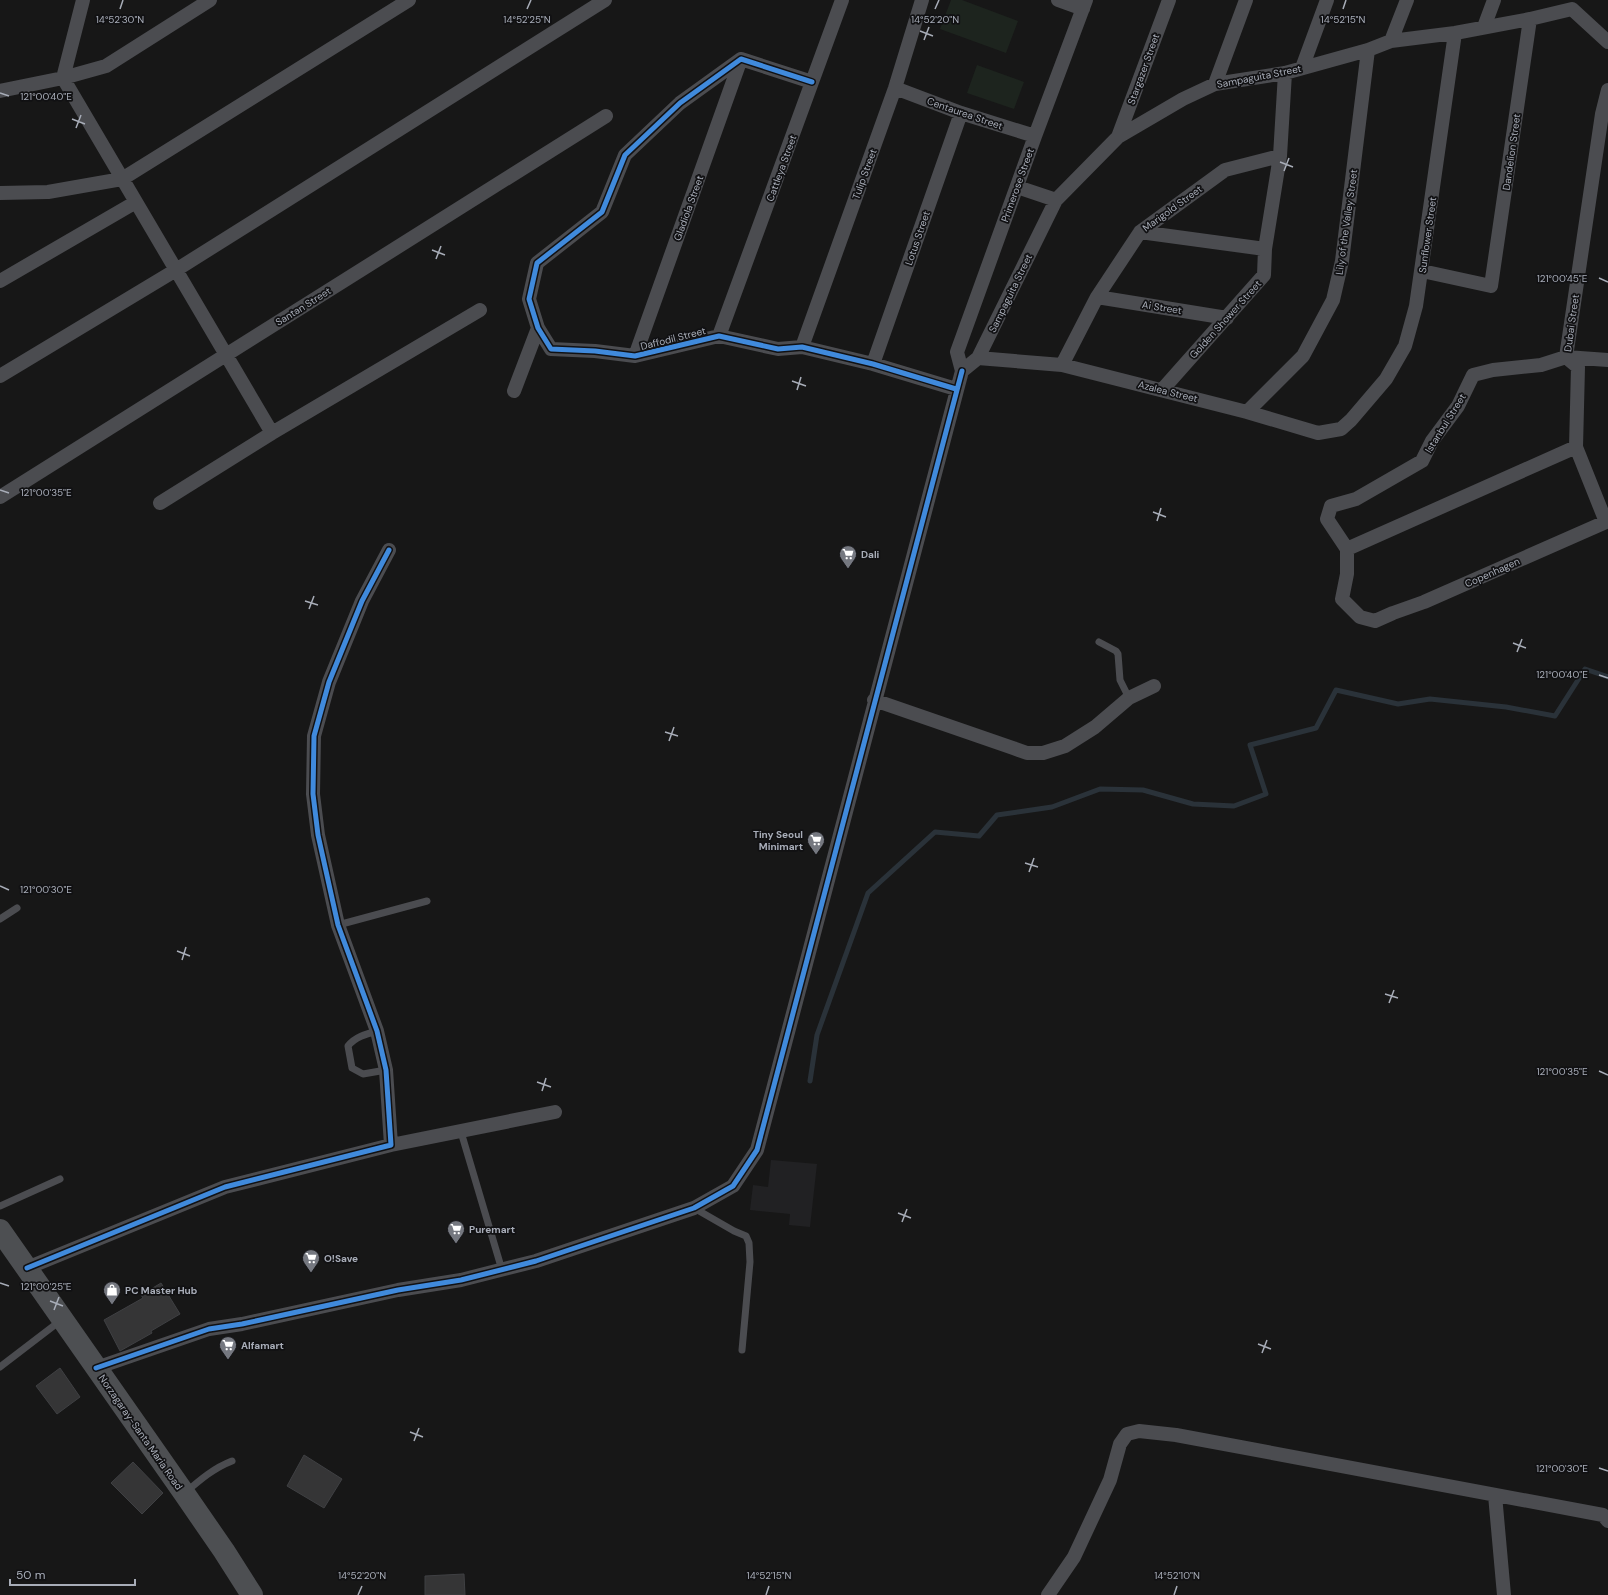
<svg xmlns="http://www.w3.org/2000/svg" width="1608" height="1595" viewBox="0 0 1608 1595" font-family="'DM Sans',sans-serif">
<rect width="100%" height="100%" fill="#171717"/>
<!-- built -->
<path fill="#212123" d="M771,1160L817,1164L810,1227L789,1225L790,1214L750,1210L753,1185L768,1187Z"/>
<!-- green -->
<path fill="#1d241e" d="M951,0H962L1018,21L1006,53L940,29Z
M977,65L1024,82L1014,109L967,93Z"/>
<g fill="none" stroke-linecap="round" stroke-linejoin="round">
<!-- stream -->
<path stroke="#2a3239" stroke-width="5" d="M810,1081L817,1035L868,893L935,832L979,836L997,815L1052,807L1100,789L1143,790L1193,804L1234,806L1266,794L1250,745L1316,728L1336,690L1398,704L1430,699L1506,707L1555,716L1585,669L1608,677"/>
</g>
<!-- building -->
<path fill="#353536" stroke="#3f4043" d="M161,1283L180,1314L151,1331L152,1333L120,1351L104,1320L143,1298L141,1295Z
M60,1368L80,1397L57,1414L36,1386Z
M304,1455L342,1479L324,1508L287,1486Z
M133,1462L163,1493L142,1514L111,1483Z
M464,1574L465,1595H425V1576Z"/>
<g fill="none" stroke-linecap="round" stroke-linejoin="round">
<!-- lane -->
<path stroke="#4b4c50" stroke-width="7" d="M1099,642L1116,651L1118,654L1120,680L1129,698
M0,919L17,908
M338,925L427,901
M377,1031C366,1034 355,1037 348,1046L352,1068L363,1074L386,1070
M461,1132L502,1270
M0,1206L60,1179
M694,1208L734,1231L746,1236L749,1243L750,1262L742,1350
M0,1367L60,1321
M186,1492C201,1479 214,1468 232,1461"/>
<!-- street -->
<path stroke="#4b4c50" stroke-width="14" d="M83,0L63,78L272,433
M1058,0L1083,9
M1484,27L1494,0
M1391,41L1407,0
M1302,68L1327,0
M812,82L741,59L680,103L625,155L602,212L537,263L529,299L538,328L551,349L595,351L635,356L719,336L778,349L802,347L873,364L956,389
M1215,84L1246,0
M895,88L961,113L1035,136
M0,91L63,78L106,66L210,0
M1118,137L1169,0
M1017,187L1056,200
M0,193L48,192L122,179L409,0
M1140,232L1265,249
M1422,271L1491,286L1530,19
M0,281L136,202
M1097,297L1227,318
M719,336L842,0
M802,347L895,88L922,0
M635,356L741,59
M1566,357L1602,114L1608,90
M1566,357L1578,367L1576,447L1606,522
M978,358L1062,365L1247,412L1318,433L1341,429L1351,420L1386,379L1405,346L1416,306L1455,33
M1608,360L1566,357L1541,365L1493,370L1473,375L1458,406L1432,441L1422,461L1356,499L1331,506L1327,519L1347,549V574L1342,599L1360,617L1375,621L1393,613L1424,602L1608,521
M873,364L961,113
M1062,365L1097,297L1140,232L1225,170L1280,156
M962,371L978,358L1056,200L1118,137L1183,99L1215,84L1285,73L1368,50L1391,41L1455,33L1530,19L1572,9L1608,42
M962,371L957,352L1035,136L1086,0
M0,376L176,270L605,0
M1162,390L1264,275L1265,249L1280,156L1285,73
M514,391L538,328
M1247,412L1303,356L1333,300L1342,261L1368,50
M0,497L606,116
M160,503L272,433L480,310
M1347,549L1576,447
M874,700L1013,748L1027,753H1043L1065,746L1095,727L1129,698L1154,686
M391,1145L555,1112
M27,1268L225,1187L391,1145L386,1070L377,1031L338,925L318,835L313,794L314,736L329,682L362,601L389,550
M96,1368L209,1329L242,1324L398,1290L461,1280L536,1261L694,1208L733,1186L757,1150L962,371
M1495,1495L1504,1595
M1048,1595L1074,1557L1110,1480L1120,1444L1127,1434L1139,1431L1176,1435L1603,1515L1608,1521"/>
<!-- primary -->
<path stroke="#4d4f52" stroke-width="22" d="M0,1230L184,1493L224,1551L252,1595"/>
<!-- cycleway casing -->
<g stroke="#111113" stroke-width="8">
<path id="cycleway" d="M812,82L741,59L680,103L625,155L602,212L537,263L529,299L538,328L551,349L595,351L635,356L719,336L778,349L802,347L873,364L956,389
M27,1268L225,1187L391,1145L386,1070L377,1031L338,925L318,835L313,794L314,736L329,682L362,601L389,550
M96,1368L209,1329L242,1324L398,1290L461,1280L536,1261L694,1208L733,1186L757,1150L962,371"/>
</g>
<!-- cycleway -->
<use href="#cycleway" stroke="#408adc" stroke-width="5"/>
</g>
<!-- ticks -->
<path fill="none" stroke="#a8adb8" stroke-width="1.5" d="M120,9L123,0M527,9L531,0M935,9L939,0M1343,9L1346,0M920,31L933,36M924,40L929,27M0,93L9,96M72,119L85,124M76,128L81,115M1280,162L1293,167M1284,171L1289,158M432,250L445,255M436,259L441,246M1599,278L1608,282M792,381L806,386M797,390L801,377M0,490L9,493M1153,512L1166,517M1157,521L1161,508M305,601L318,605M309,609L314,596M1513,643L1526,648M1517,652L1522,639M1599,675L1608,678M665,732L678,736M669,741L674,727M1025,863L1038,867M1029,872L1034,858M0,886L9,890M177,951L190,956M182,960L186,947M1385,994L1398,998M1389,1003L1394,990M1599,1071L1608,1075M537,1082L551,1087M542,1091L546,1078M898,1213L911,1218M902,1222L907,1209M0,1283L9,1286M50,1301L63,1306M54,1310L59,1297M1258,1344L1271,1349M1262,1353L1267,1340M410,1432L423,1437M414,1441L419,1428M1599,1468L1608,1471M358,1595L362,1586M766,1595L769,1586M1174,1595L1177,1586"/>
<!-- icons -->
<defs>
<g id="supermarket-pin" transform="scale(0.9)"><path d="M0 17L-7.5 6A9.5 9.5 0 1 1 7.5 6Z" fill="#757880" stroke="#111113"/><path d="M-6-5.5h2.5l.6 2H6L4.5 2H-2.5L-4.4-4H-6ZM-1.5 3.2a1.3 1.3 0 1 0 .1 0ZM3 3.2a1.3 1.3 0 1 0 .1 0Z" fill="#fff"/></g>
<g id="shop-pin" transform="scale(0.9)"><path d="M0 17L-7.5 6A9.5 9.5 0 1 1 7.5 6Z" fill="#757880" stroke="#111113"/><path d="M-5-2.5h2.3a2.7 3.5 0 0 1 5.4 0H5L5.5 6h-11ZM-1.5-2.5h3a1.5 2.3 0 0 0-3 0Z" fill="#fff"/></g>
</defs>
<g fill-rule="evenodd">
<use href="#supermarket-pin" x="848" y="554"/>
<use href="#supermarket-pin" x="816" y="840"/>
<use href="#supermarket-pin" x="456" y="1229"/>
<use href="#supermarket-pin" x="311" y="1258"/>
<use href="#shop-pin" x="112" y="1290"/>
<use href="#supermarket-pin" x="228" y="1345"/>
</g>
<g text-anchor="middle" stroke-width="3.5" stroke-linejoin="round" paint-order="stroke">
<!-- street labels -->
<g font-size="10" fill="#a8adb8" stroke="#111113">
<text transform="translate(1143 69) rotate(-70)" y="4">Stargazer Street</text>
<text transform="translate(1259 76) rotate(-11)" y="4">Sampaguita Street</text>
<text transform="translate(965 113) rotate(19)" y="4">Centaurea Street</text>
<text transform="translate(1511 152) rotate(-82)" y="4">Dandelion Street</text>
<text transform="translate(781 168) rotate(-70)" y="4">Cattleya Street</text>
<text transform="translate(864 174) rotate(-70)" y="4">Tulip Street</text>
<text transform="translate(1017 185) rotate(-70)" y="4">Primerose Street</text>
<text transform="translate(688 208) rotate(-70)" y="4">Gladiola Street</text>
<text transform="translate(1172 208) rotate(-36)" y="4">Marigold Street</text>
<text transform="translate(1346 222) rotate(-82)" y="4">Lily of the Valley Street</text>
<text transform="translate(1427 235) rotate(-82)" y="4">Sunflower Street</text>
<text transform="translate(917 238) rotate(-71)" y="4">Lotus Street</text>
<text transform="translate(1010 293) rotate(-64)" y="4">Sampaguita Street</text>
<text transform="translate(303 306) rotate(-32)" y="4">Santan Street</text>
<text transform="translate(1162 307) rotate(9)" y="4">Ai Street</text>
<text transform="translate(1225 319) rotate(-48)" y="4">Golden Shower Street</text>
<text transform="translate(1571 323) rotate(-82)" y="4">Dubai Street</text>
<text transform="translate(673 338) rotate(-14)" y="4">Daffodil Street</text>
<text transform="translate(1168 391) rotate(14)" y="4">Azalea Street</text>
<text transform="translate(1445 423) rotate(-58)" y="4">Istanbul Street</text>
<text transform="translate(1492 572) rotate(-24)" y="4">Copenhagen</text>
<text transform="translate(141 1432) rotate(55)" y="4">Norzagaray-Santa Maria Road</text>
</g>
<!-- poi labels -->
<g font-size="10" font-weight="bold" fill="#a8adb8" stroke="#111113" text-anchor="start">
<text x="861" y="558">Dali</text>
<text x="803" y="838" text-anchor="end">Tiny Seoul<tspan x="803" dy="12">Minimart</tspan></text>
<text x="469" y="1233">Puremart</text>
<text x="324" y="1262">O!Save</text>
<text x="125" y="1294">PC Master Hub</text>
<text x="241" y="1349">Alfamart</text>
</g>
</g>
<g font-size="10" text-anchor="middle" fill="#a8adb8" stroke="#111113" stroke-width="3.5" stroke-linejoin="round" paint-order="stroke">
<text x="935" y="23">14°52'20"N</text>
<text x="1343" y="23">14°52'15"N</text>
<text x="120" y="23">14°52'30"N</text>
<text x="527" y="23">14°52'25"N</text>
<text x="46" y="100">121°00'40"E</text>
<text x="1562" y="282">121°00'45"E</text>
<text x="46" y="496">121°00'35"E</text>
<text x="1562" y="678">121°00'40"E</text>
<text x="46" y="893">121°00'30"E</text>
<text x="1562" y="1075">121°00'35"E</text>
<text x="46" y="1290">121°00'25"E</text>
<text x="1562" y="1472">121°00'30"E</text>
<text x="362" y="1579">14°52'20"N</text>
<text x="769" y="1579">14°52'15"N</text>
<text x="1177" y="1579">14°52'10"N</text>
</g>
<!-- scale -->
<path d="M10 1579v6h125v-6" fill="none" stroke="#a8adb8" stroke-width="2"/>
<text x="16" y="1579" font-size="12" fill="#a8adb8" stroke="#111113" stroke-width="3" paint-order="stroke">50 m</text>
</svg>
